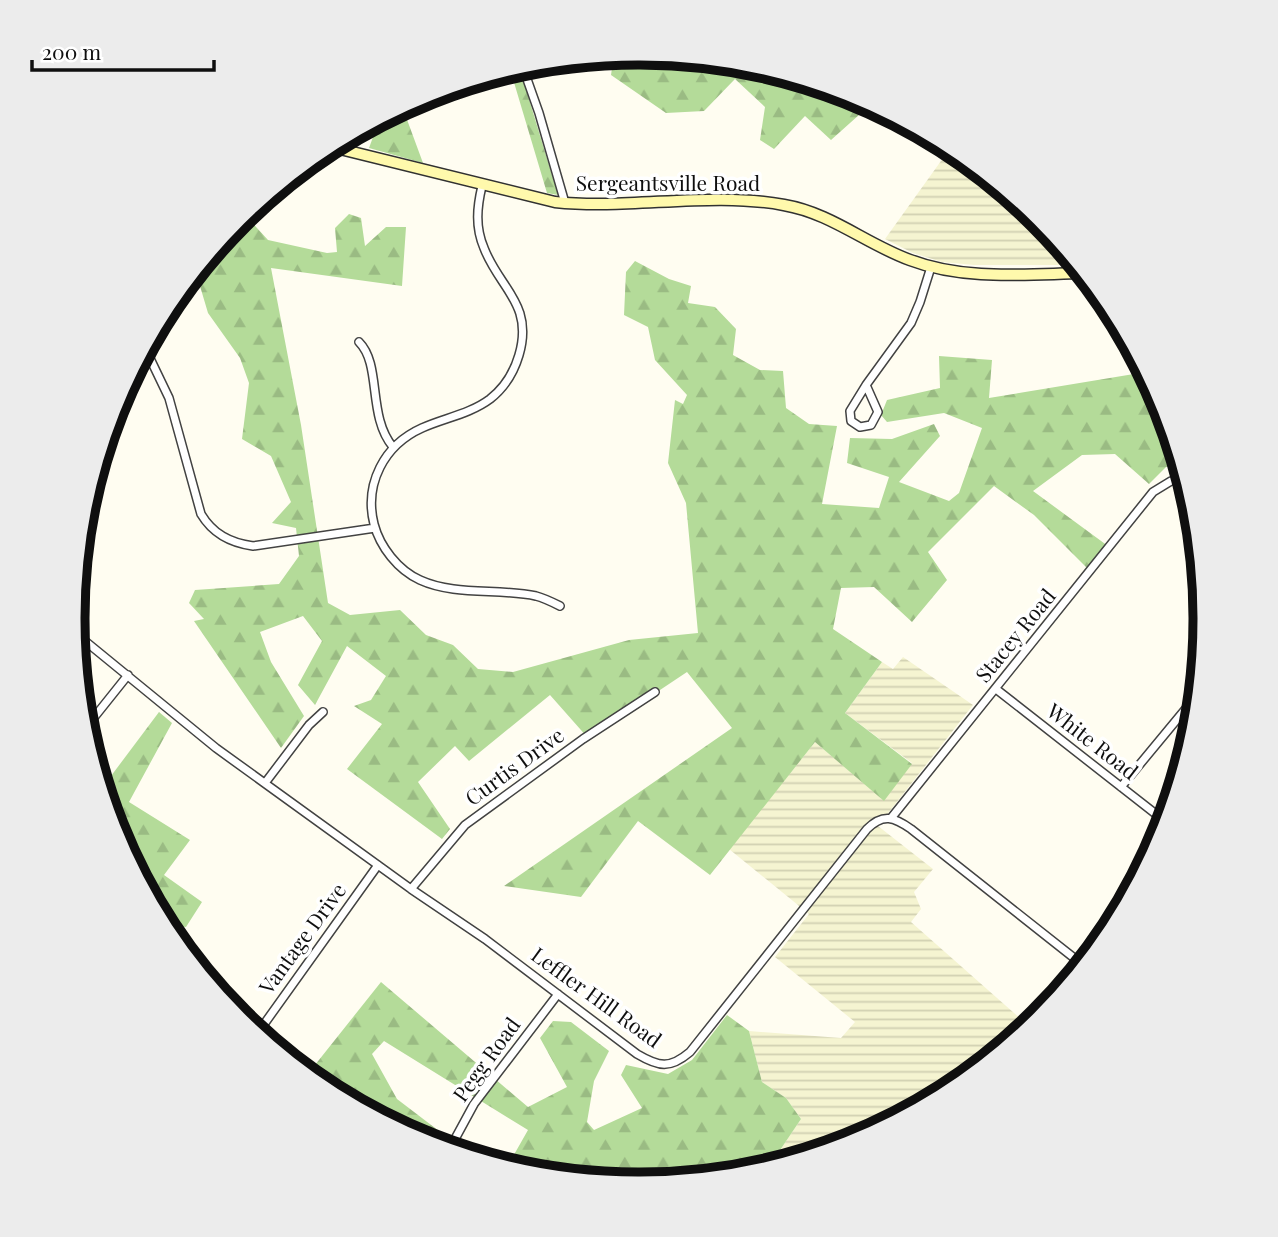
<svg xmlns="http://www.w3.org/2000/svg" width="1278" height="1237" viewBox="0 0 1278 1237" font-family="'Playfair Display',serif">
<defs>
<pattern id="farmland-rules" width="6" height="5" patternUnits="userSpaceOnUse" patternTransform="scale(1.75)"><rect width="6" height="5" fill="#f5f4d1"/><path d="M0 2.5h6" fill="none" stroke="#d1d0b2"/></pattern>
<pattern id="forest-firs" width="22" height="20" patternUnits="userSpaceOnUse" patternTransform="scale(1.75)"><rect width="22" height="20" fill="#b4db99"/><path d="M5 1l3.5 6h-7zM16 11l3.5 6h-7z" fill="#9abb83"/></pattern>
</defs>
<rect width="100%" height="100%" fill="#fffdf1"/>
<!-- farmland -->
<path fill="url(#farmland-rules)" d="M951,147L1040,219L1068,254L1069,265H974L942,262L913,253L885,239Z
M903,657L973,705L878,826L933,869L914,892L921,909L911,922L1030,1027L953,1089L855,1142L768,1168L801,1119L786,1098L762,1082L749,1031L841,1038L855,1022L775,957L809,914L729,849L815,742L884,800L912,763L845,713L882,662L893,669Z"/>
<!-- forest -->
<path fill="url(#forest-firs)" d="M648,53L750,63L856,96L882,109L869,106L831,140L805,116L774,149L760,140L765,107L735,79L704,111L666,113L611,75L614,55L649,58Z
M519,66L558,195L547,193L510,69Z
M402,106L423,163L369,148L380,118Z
M244,214L268,240L327,253L337,252L335,228L349,214L361,218L365,246L386,227H406L402,286L271,268L301,425L328,603L350,615L400,610L426,635L453,645L478,669L513,672L629,640L698,633L686,503L668,463L675,400L683,404L687,395L655,360L648,327L624,315L626,272L635,261L669,279L691,286L688,303L715,307L736,329L733,355L760,370L783,371L786,408L809,424L837,426L822,504L879,508L889,477L847,463L850,438L892,439L934,424L940,436L899,482L949,501L959,493L982,428L944,413L887,422L881,415L887,400L940,388L939,356L992,360L989,398L1146,372L1162,402L1181,464L1166,467L1149,484L1115,454L1082,455L1033,491L1112,549L1092,573L1034,515L994,486L928,552L947,580L912,622L874,587L841,588L833,629L882,662L845,713L912,764L884,801L815,742L710,875L638,821L581,897L504,886L732,728L687,672L588,738L550,695L469,761L455,746L418,782L450,829L442,839L347,769L382,724L354,706L371,700L386,676L347,646L315,705L298,685L322,641L303,616L260,632L271,662L304,716L281,748L194,621L204,619L189,603L195,590L279,584L299,556L296,528L272,523L291,502L271,456L242,439L249,383L240,358L208,313L197,276L193,274Z
M159,712L172,723L129,802L190,840L164,875L202,902L186,927L164,925L116,835L102,788Z
M381,982L528,1107L567,1087L540,1038L553,1021L571,1022L609,1051L594,1081L587,1122L594,1130L642,1108L621,1075L626,1065L668,1074L692,1060L727,1015L749,1031L762,1082L786,1098L801,1119L768,1168L749,1174L639,1184L528,1174L507,1167L528,1130L384,1041L372,1054L397,1099L439,1131L434,1145L422,1141L324,1089L307,1075Z"/>
<g fill="none" stroke-linecap="round" stroke-linejoin="round">
<!-- street casing -->
<g stroke="#424242" stroke-width="10">
<path id="street" d="M522,65L539,113L565,203
M482,186C477,207 475,227 484,248C499,288 534,304 519,355C514,372 504,388 490,399C470,414 444,418 422,428C384,445 364,484 374,524C380,547 398,570 420,580C455,596 498,588 536,596C544,598 552,602 560,606
M359,342C382,365 367,416 393,447
M145,348L169,398L201,514C213,534 230,543 253,546L375,528
M866,385L911,323L920,302L931,267
M866,385L878,412L871,425L860,427L851,421L850,411Z
M81,542L86,538L82,531
M74,632L216,748L411,889L485,939L637,1054C659,1067 670,1069 690,1052L867,829C883,813 894,817 911,829L1083,965
M996,689L1166,822
M84,730L128,675
M265,783L309,725L323,712
M1121,787L1198,694
M892,817L1153,492L1171,481
M411,889L465,825L583,739L655,692
M257,1034L378,865
M449,1150L474,1104L558,994"/>
</g>
<!-- secondary casing -->
<g stroke="#313131" stroke-width="13">
<path id="secondary" d="M328,146L555,202C631,210 709,191 784,205C831,213 866,244 910,260C965,281 1027,274 1084,273"/>
</g>
<!-- street -->
<use href="#street" stroke="#fff" stroke-width="7"/>
<!-- secondary -->
<use href="#secondary" stroke="#fff9ac" stroke-width="10"/>
</g>
<g text-anchor="middle" stroke-width="7" stroke-linejoin="round" paint-order="stroke">
<!-- street labels -->
<g font-size="21" fill="#0f0f0f" stroke="#fff">
<text x="668" y="191">Sergeantsville Road</text>
<text transform="translate(1016 636) rotate(-51)" y="7">Stacey Road</text>
<text transform="translate(1092 742) rotate(38)" y="7">White Road</text>
<text transform="translate(515 767) rotate(-36)" y="7">Curtis Drive</text>
<text transform="translate(303 939) rotate(-54)" y="7">Vantage Drive</text>
<text transform="translate(596 998) rotate(36)" y="7">Leffler Hill Road</text>
<text transform="translate(487 1060) rotate(-54)" y="7">Pegg Road</text>
</g>
</g>
<!-- crop -->
<path d="M0 0H1278V1237H0ZM638 65H640A553 553 0 0 1 1193 618V619A553 553 0 0 1 640 1172H638A553 553 0 0 1 85 619V618A553 553 0 0 1 638 65Z" fill="#ececec" fill-rule="evenodd"/>
<path fill="none" stroke="#0f0f0f" stroke-width="9" d="M638 65H640A553 553 0 0 1 1193 618V619A553 553 0 0 1 640 1172H638A553 553 0 0 1 85 619V618A553 553 0 0 1 638 65Z"/>
<!-- scale -->
<path d="M32 60v10h182v-10" fill="none" stroke="#0f0f0f" stroke-width="3.5"/>
<text x="42" y="60" font-size="21" fill="#0f0f0f" stroke="#ffffff" stroke-width="5" paint-order="stroke">200 m</text>
</svg>
